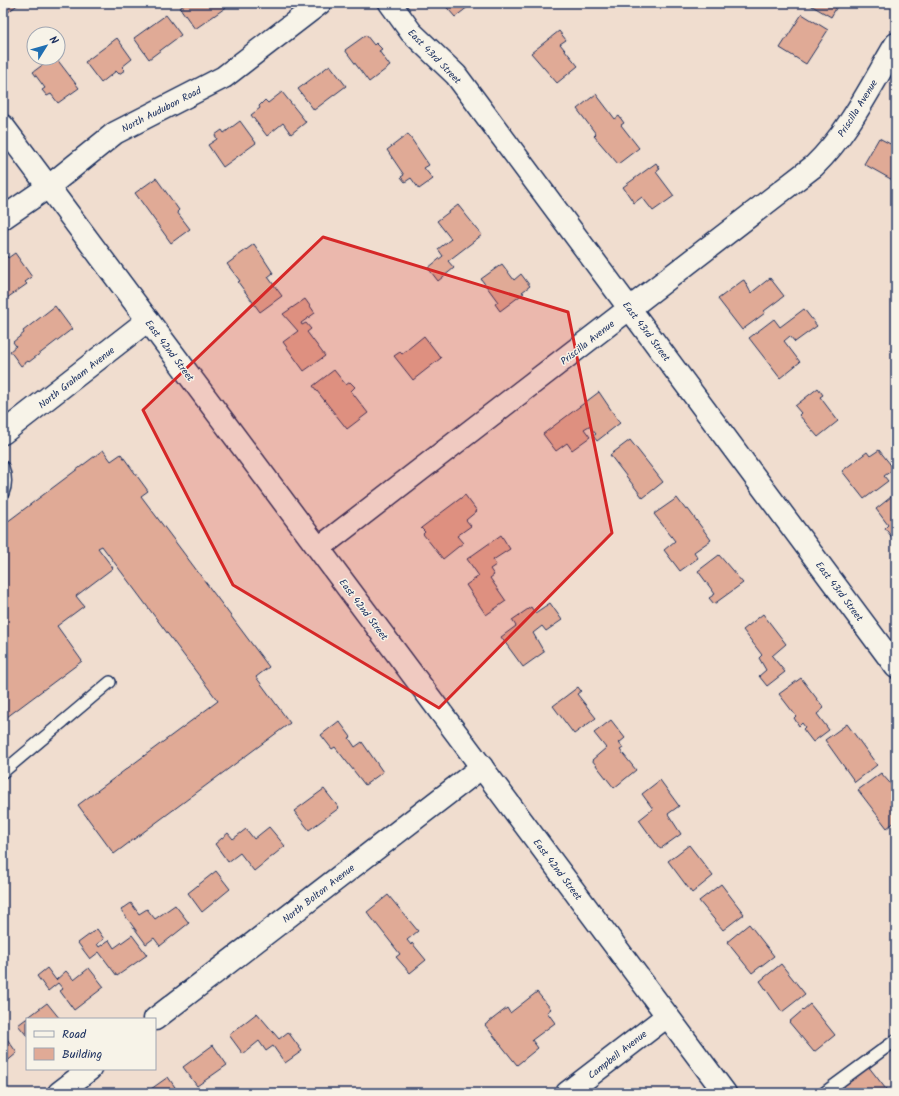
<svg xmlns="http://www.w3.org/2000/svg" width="899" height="1096" viewBox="0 0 899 1096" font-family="Kalam,sans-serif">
<rect width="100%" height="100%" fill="#f0ddcf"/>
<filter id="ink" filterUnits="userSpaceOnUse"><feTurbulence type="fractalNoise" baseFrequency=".025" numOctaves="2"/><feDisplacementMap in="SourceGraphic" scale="8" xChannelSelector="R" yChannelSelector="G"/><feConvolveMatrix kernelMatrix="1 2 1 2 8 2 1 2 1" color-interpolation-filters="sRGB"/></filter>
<g filter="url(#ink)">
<!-- building -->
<path fill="#e0aa96" stroke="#1b2f5e" d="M3,3H20L3,16Z
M186,3H226L228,6L195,29L180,8Z
M443,3H473L455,17Z
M807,3H839L831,17Z
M802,14L828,30L806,64L780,48Z
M166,15L181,35L149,59L134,38Z
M559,31L566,40L560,44L578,66L557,83L531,53Z
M366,35L374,45L376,43L382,49L379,51L390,66L369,82L345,50Z
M117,38L132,59L122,67L125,70L119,74L116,71L101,83L85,62Z
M52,58H56L79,88L58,103L51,94L47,96L42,90L45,88L33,72Z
M330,65L346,86L314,110L298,89Z
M282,92L306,122L291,134L283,123L267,136L251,115L260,108L259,106L265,100L268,103Z
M596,94L615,119L619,116L624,123L621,125L639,148L618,164L594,136L596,134L577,109Z
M240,121L256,143L223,167L208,145L217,139L215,135L222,130L224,133Z
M408,134L429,165L424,168L433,179L419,189L411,178L405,182L401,177L404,175L387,150Z
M879,138L896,147V182L864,164Z
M656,163L660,169L656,172L674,196L653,211L642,197L634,203L623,187Z
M156,178L179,210L177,212L190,229L171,243L135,193Z
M458,205L482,235L448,261L454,268L438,281L428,268L443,256L438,249L451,239L437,221Z
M254,244L273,273L268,277L282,296L260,312L238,282L240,281L227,264Z
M15,253L32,277L25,282L27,284L7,298L6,297L3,299V259L7,256L8,258Z
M502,264L514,280L521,274L530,286L522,292L524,293L500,311L495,304L498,302L481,279Z
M770,278L784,296L764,311L765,313L742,330L718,299L742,281L744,280L751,293Z
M305,299L315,313L301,323L302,325L306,323L311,329L307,332L325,356L304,371L283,342L298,331L283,314Z
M55,306L72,329L29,362L28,361L21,366L10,351L16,346L13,342L24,333L23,331Z
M804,309L817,326L795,342L790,336L784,341L800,362L780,378L749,338L774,319L780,327Z
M424,336L441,358L413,380L394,356L400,352L402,354Z
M334,370L346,385L350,382L355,387L351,391L368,413L347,429L313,386Z
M818,388L823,395L820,397L838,421L818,437L799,415L801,413L795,406Z
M599,392L620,423L597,441L593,436L596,434L589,426L584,429L590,437L572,450L567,443L556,451L543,434Z
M630,440L663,482L643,498L610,455Z
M103,450L111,461L121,454L148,491L141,496L269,667L256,677L290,723L114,854L78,805L218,701L102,546L98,548L113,568L76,596L84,606L57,626L82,661L3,720V525Z
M879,450L894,469L884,476L888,481L864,499L842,471L867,452L870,456Z
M896,493V543L885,528L888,525L876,509Z
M465,495L477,511L466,520L471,526L457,536L463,543L443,559L423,534L425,532L421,528Z
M677,498L686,510L688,509L711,540L694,552L698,558L680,571L664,550L675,541L654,514Z
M501,535L510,549L493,560L496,565L490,569L494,575L490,578L506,601L486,615L466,585L479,576L467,559Z
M719,555L743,583L714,604L709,598L715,594L698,571Z
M550,603L562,620L546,631L542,626L533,633L544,652L523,667L501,637L516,626L512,620L531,607L535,613Z
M763,614L786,644L772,656L785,672L767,686L759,676L766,670L759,658L762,655L743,630Z
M801,678L824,708L817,714L829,730L813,742L803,729L805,727L802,723L799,726L794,718L796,716L779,694Z
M578,687L581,691L577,694L596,718L574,734L553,706Z
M611,720L625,738L619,743L623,748L620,750L636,770L614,788L592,760L606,748L594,733Z
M339,721L351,737L349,738L355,747L362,742L383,772L365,785L335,747L332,749L321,735Z
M847,724L877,765L855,782L825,740Z
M881,773L896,790V821L887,828L858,790Z
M660,780L679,806L668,814L681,834L660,849L639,820L653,809L642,794Z
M324,789L339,808L309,830L294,811Z
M269,827L285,846L254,871L240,853L228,862L215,844L228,833L233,839L246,829L254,839Z
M689,845L713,876L692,893L668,861Z
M216,871L230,889L202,912L188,893Z
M721,884L744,914L723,930L699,901Z
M388,895L418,931L407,940L411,945L412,943L426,960L410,973L396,957L400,954L367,912Z
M131,903L139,914L147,909L155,919L175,905L189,923L160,946L154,938L146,944L121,910Z
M749,924L774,956L752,973L727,942Z
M97,929L104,939L97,944L99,947L109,940L114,948L132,935L147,955L117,976L99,952L90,959L78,943Z
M781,964L805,994L782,1012L760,981Z
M47,968L56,980L66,971L74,980L89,968L104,987L74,1010L60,991L63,989L58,983L48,991L37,976Z
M537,992L551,1009L547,1012L555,1023L532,1040L538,1048L517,1065L485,1025L507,1008L510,1013Z
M47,1003L60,1019H27V1036L18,1025Z
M810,1004L835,1035L814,1052L789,1022Z
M257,1013L279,1039L288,1032L302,1051L285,1063L273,1046L266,1051L259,1041L243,1054L229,1035Z
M5,1036L17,1053L5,1063L6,1064L3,1067V1037Z
M213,1045L227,1065L197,1086L183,1067Z
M868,1066L889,1093H845L841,1087Z
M168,1077L179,1093H149L152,1091L151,1089Z"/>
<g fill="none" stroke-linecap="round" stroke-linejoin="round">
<!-- service casing -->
<g stroke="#1b2f5e" stroke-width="14">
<path id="service" d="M3,467C6,476 7,484 3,493
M3,772L110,682
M824,1093L896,1040"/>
</g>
<!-- minor casing -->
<g stroke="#1b2f5e" stroke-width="25">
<path id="minor" d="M390,3L411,32L456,75L896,667
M3,218L48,187L115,133L224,77L320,3
M3,433L148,320
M319,548L814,166C849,132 871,86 896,44
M155,1019L482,767
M59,1093L90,1069
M567,1093L667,1016"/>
</g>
<!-- tertiary casing -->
<g stroke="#1b2f5e" stroke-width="25">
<path id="tertiary" d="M3,126L725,1093"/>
</g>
<!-- service -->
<use href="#service" stroke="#f7f3e8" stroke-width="11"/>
<!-- minor -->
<use href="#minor" stroke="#f7f3e8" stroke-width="22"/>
<!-- tertiary -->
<use href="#tertiary" stroke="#f7f3e8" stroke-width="22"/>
</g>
</g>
<!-- marked area -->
<path fill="#d62828" fill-opacity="0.2" stroke="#d62828" stroke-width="3" stroke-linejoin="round" d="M323,237L568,312L612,533L439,708L233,585L143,410Z"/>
<g text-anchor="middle" stroke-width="3" stroke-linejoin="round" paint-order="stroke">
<!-- street labels -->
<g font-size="10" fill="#1b2f5e" stroke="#f7f3e8">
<text transform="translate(435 56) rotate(46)" y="4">East 43rd Street</text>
<text transform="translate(857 108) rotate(-58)" y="4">Priscilla Avenue</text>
<text transform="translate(161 109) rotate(-27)" y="4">North Audubon Road</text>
<text transform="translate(647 331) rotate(53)" y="4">East 43rd Street</text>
<text transform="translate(587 342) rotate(-38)" y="4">Priscilla Avenue</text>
<text transform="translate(170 350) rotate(53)" y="4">East 42nd Street</text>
<text transform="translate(76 377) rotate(-38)" y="4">North Graham Avenue</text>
<text transform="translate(840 591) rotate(53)" y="4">East 43rd Street</text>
<text transform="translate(364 609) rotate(53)" y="4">East 42nd Street</text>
<text transform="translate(558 869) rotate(53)" y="4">East 42nd Street</text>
<text transform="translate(318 893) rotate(-38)" y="4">North Bolton Avenue</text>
<text transform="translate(617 1054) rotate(-38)" y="4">Campbell Avenue</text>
</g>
</g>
<!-- margin -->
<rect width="899" height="1096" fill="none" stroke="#f7f3e8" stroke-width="16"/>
<rect x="8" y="8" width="883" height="1080" fill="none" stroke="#1b2f5e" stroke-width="1.5" filter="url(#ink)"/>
<!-- legend -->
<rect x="26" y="1018" width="130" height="52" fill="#f7f3e8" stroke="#9fa5b1"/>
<rect x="34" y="1031" width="20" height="6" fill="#f7f3e8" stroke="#9fa5b1"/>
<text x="62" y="1038" font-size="12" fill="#1b2f5e">Road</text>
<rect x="34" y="1048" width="20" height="12" fill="#e0aa96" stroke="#9fa5b1"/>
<text x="62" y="1058" font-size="12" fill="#1b2f5e">Building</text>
<!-- north arrow -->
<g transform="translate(46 46) rotate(53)"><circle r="19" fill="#f7f3e8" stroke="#9fa5b1"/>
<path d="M0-3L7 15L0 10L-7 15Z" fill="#1f6fb2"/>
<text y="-6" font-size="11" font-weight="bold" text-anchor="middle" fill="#1b2f5e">N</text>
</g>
</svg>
